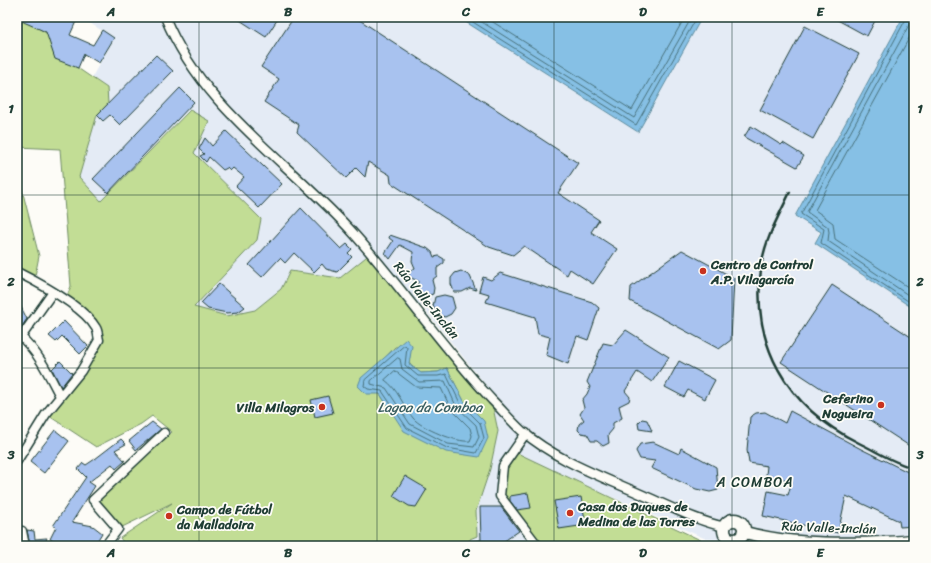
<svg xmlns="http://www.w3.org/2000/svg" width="931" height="563" viewBox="0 0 931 563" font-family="Sriracha,sans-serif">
<rect width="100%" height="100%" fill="#fdfcf7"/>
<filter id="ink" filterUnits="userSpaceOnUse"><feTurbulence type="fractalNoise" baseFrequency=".025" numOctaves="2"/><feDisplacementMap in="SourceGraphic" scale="8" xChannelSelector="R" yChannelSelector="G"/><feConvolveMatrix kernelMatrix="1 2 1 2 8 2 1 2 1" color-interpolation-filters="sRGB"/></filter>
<g filter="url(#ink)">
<!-- built -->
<path fill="#e4ebf5" d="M80,17H462L638,132L702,17H904L815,243L914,309V541L808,542L706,539L553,471L538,546H468L470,539L477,536L476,511L490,469L498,431L489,389L425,310L371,254L340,278L290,271L281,289L255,310L227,316L194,307L257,240L261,219L193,153L208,121L189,110L101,201L79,177L97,115L108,104L107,88L92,77L114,38Z"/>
<!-- green -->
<path fill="#c2dd95" stroke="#708d64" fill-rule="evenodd" d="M17,17H22L49,35L54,52L107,88L108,104L97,115L79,177L101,201L190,110L209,121L194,153L261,219L257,240L194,307L227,316L255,310L281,289L290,271L340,278L371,253L458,362L489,389L498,431L490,469L476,511L477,536L470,539L468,546H296L292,540L284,546H126L120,538L172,503L118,529L93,500L172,432L152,416L141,424L96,447L46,414L91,354L97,329L65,301L71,286L60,149L17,147ZM411,346L409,363L420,373L438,372L447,368L464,401L484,421L393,415L380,394L359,386L395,347Z
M17,170L39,256L34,281L17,272Z
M513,451L713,546H538L500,496L503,466Z"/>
<!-- water -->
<path fill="#86c0e5" stroke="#5d8c9e" d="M458,17H702L638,132Z
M903,17H914V309L815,243L821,232L795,216Z
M406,339L412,346L409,364L421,373L438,372L447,368L464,401L484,421L488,438L479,457L446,452L404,431L380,394H366L358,386L361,378Z"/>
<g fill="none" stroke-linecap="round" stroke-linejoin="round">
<!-- shore -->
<path stroke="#48717b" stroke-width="1" d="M465,17L636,125L697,17
M474,17L634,118L692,17
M485,17L632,110L685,17
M907,17L801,214L824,229L821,243L914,305
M912,17L910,23L807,212L828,227L829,232L828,241L914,299
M914,29L815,210L833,223L835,239L914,291
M404,346L407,347L405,365L418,376H438L446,374L460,403L480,423L484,438L476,453L447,448L407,428L382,391L368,389L364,386L365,380Z
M398,358L400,359L402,369L419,382L445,381L456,406L476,425L479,437L474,447L448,444L410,424L386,388L371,384V381Z
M395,371L416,387L441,388L451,409L470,428L472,436L470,441C457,443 421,428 413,418C403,406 398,389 385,380Z"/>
</g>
<!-- building -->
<path fill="#a8c2ef" stroke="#1f3d34" d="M17,17H78L70,35L93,45L102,30L114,38L99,63L84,54L78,68L55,59L46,32L17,19Z
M235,17H279L266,37Z
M294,17H355L578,163L558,193L599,220L591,232L617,249L593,284L570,269L567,275L524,246L513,255L489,247L391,183L390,175L368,162L365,177L356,168L346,178L297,132L299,125L264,102L279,79L261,67Z
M832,17H877L867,36Z
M805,26L859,54L813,139L760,110Z
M156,55L173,71L120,125L110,115L103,121L97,115Z
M180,88L194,102L108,193L93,179Z
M751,126L781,145L783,143L804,156L797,167L744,137Z
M226,131L282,184L259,208L236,186L244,177L233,168L230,171L227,168L223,170L209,157L206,162L200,156L204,154L199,149L205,138L212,146Z
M301,208L341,249L347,244L352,249L348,253L352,257L337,272L326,269L322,264L314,272L294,253L285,263L280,258L262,277L249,265Z
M390,235L427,248L432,252L434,257L439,256L444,259V263L437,268V276L432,280L434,288L433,294L426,296L421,294L417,289L418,281L409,277V272L415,268L412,261L413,252L400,245L390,259L385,253L393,241L389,238Z
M682,250L734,278L731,340L719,349L630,301L631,287Z
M461,271L470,276L476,290L470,288L462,292H454L451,284V278L455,273Z
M500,273L592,302L599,308L588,340L577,336L568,364L546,355L550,337L538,334L535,317L486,302L489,294L479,291L483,277L491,280Z
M219,284L245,307L238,312L227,313L208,309L201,303Z
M832,285L914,339V449L781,362Z
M444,295L452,297L455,308L451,314L445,317L438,315L433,306L435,297Z
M17,299L27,319L22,326L17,324Z
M64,321L88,346L80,354L62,336L56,342L49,336Z
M626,330L669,357L652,382L637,372L625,391L630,397L629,401L619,406L622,418L613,423V429L608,435L609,443L603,446L597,441H591L587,434L581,433L578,430L579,424L584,420L580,414L584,408L582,400L587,394L590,387L587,382L603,343L613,345Z
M60,361L72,373L61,387L52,369Z
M679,361L715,380L705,399L688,390L684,397L665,387Z
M328,396L333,413L315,417L311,400Z
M790,411L861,449L914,475V526L900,527L899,521L846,496L838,533L763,516L768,491L788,495L792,481L766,475L767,466L749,463L747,450L750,417L756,413L765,412L785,423Z
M642,419L647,420L652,431L639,429L638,423Z
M152,422L161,429L136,450L129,441Z
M55,430L69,441L44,473L30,462Z
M121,439L126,444L115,450L125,461L116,469L112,464L89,482L95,486L72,522L93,526L102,533L94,546H62L50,539L56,527L53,526L86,477L78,469L83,463L86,465L95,459Z
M653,442L679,454L681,448L716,467L718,490L710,492L696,489L651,468L655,461L640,459L636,451L640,444Z
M405,476L427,489L416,507L409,506L393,496Z
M528,493L531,508L517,510L510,501V496Z
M581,497L586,525L559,529L554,501Z
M480,507H501L519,531L497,546H465L464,543L481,540Z
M27,530L34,531L35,539L47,538L44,546H30Z"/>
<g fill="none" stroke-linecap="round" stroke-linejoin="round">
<!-- minor casing -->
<g stroke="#1f3d34" stroke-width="11">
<path id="minor" d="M165,17C203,110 291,163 355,235C403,289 443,348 492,400C502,410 511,421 522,431C557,461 603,477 645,496C671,507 697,521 725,527
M17,272C39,283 84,307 96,328C98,331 98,337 99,340L81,371L46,414L17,461
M53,292L21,337C39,353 49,375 60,396
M526,433L503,466L500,496L538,546
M22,531L25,546
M105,546L118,529L93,500L164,433"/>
</g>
<!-- major casing -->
<g stroke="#1f3d34" stroke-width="14">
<path id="major" d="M743,532C784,543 826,544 868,543C883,542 899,543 914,540"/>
</g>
<!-- highway casing -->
<g stroke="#1f3d34" stroke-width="15">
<path id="highway" d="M724 530a10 10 0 1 1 20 0a10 10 0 1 1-20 0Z"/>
</g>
<!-- minor -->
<use href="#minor" stroke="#fdfcf7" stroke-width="8"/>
<!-- major -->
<use href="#major" stroke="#fdfcf7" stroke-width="11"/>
<!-- highway -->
<use href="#highway" stroke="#fdfcf7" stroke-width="12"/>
<!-- rail -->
<path stroke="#1f3d34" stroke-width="2.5" d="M790,192C780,214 766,237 762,262C749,343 786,407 859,443C876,451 895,464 914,468"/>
</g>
</g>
<!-- grid -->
<path fill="none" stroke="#1f3d34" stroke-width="1" stroke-opacity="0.55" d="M199,17V546M377,17V546M554,17V546M732,17V546M17,195H914M17,368H914"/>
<!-- markers -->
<g fill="#c8321e" stroke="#fdfcf7" stroke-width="1.5">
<circle cx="703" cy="271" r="4"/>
<circle cx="881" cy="405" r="4"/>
<circle cx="322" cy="407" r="4"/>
<circle cx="570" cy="513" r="4"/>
<circle cx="169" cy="516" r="4"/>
</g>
<g text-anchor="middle" stroke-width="3.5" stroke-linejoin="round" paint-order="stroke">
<!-- poi labels -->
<g font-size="13" font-weight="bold" fill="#1f3d34" stroke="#fdfcf7" text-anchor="start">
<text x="711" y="269">Centro de Control<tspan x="711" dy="15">A.P. Vilagarcía</tspan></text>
<text x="873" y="403" text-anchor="end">Ceferino<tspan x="873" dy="15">Nogueira</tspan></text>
<text x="314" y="412" text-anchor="end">Villa Milagros</text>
<text x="578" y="511">Casa dos Duques de<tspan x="578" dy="15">Medina de las Torres</tspan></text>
<text x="177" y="514">Campo de Fútbol<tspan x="177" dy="15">da Malladoira</tspan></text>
</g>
<!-- street labels -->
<g font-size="13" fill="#1f3d34" stroke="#fdfcf7">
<text transform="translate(427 300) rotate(51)" y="5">Rúa Valle-Inclán</text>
<text transform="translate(829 527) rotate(2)" y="5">Rúa Valle-Inclán</text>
</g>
<!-- water labels -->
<g font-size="14" font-style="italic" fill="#395e60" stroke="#fdfcf7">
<text x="430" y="412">Lagoa da Comboa</text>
</g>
<!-- neighbourhood labels -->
<g font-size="14" letter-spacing="1" fill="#1f3d34" stroke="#fdfcf7">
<text x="755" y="487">A COMBOA</text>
</g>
</g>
<!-- margin -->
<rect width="931" height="563" fill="none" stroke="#fdfcf7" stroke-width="44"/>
<rect x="22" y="22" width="887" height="519" fill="none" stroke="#1f3d34" stroke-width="1.5"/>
<g font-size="13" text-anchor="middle" font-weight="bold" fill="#1f3d34">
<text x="111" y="16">A</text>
<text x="288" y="16">B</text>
<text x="466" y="16">C</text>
<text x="643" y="16">D</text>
<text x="820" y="16">E</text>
<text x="11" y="113">1</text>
<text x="920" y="113">1</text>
<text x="11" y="286">2</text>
<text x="920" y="286">2</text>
<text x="11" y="459">3</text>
<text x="920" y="459">3</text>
<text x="111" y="557">A</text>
<text x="288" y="557">B</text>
<text x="466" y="557">C</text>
<text x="643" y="557">D</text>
<text x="820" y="557">E</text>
</g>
</svg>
